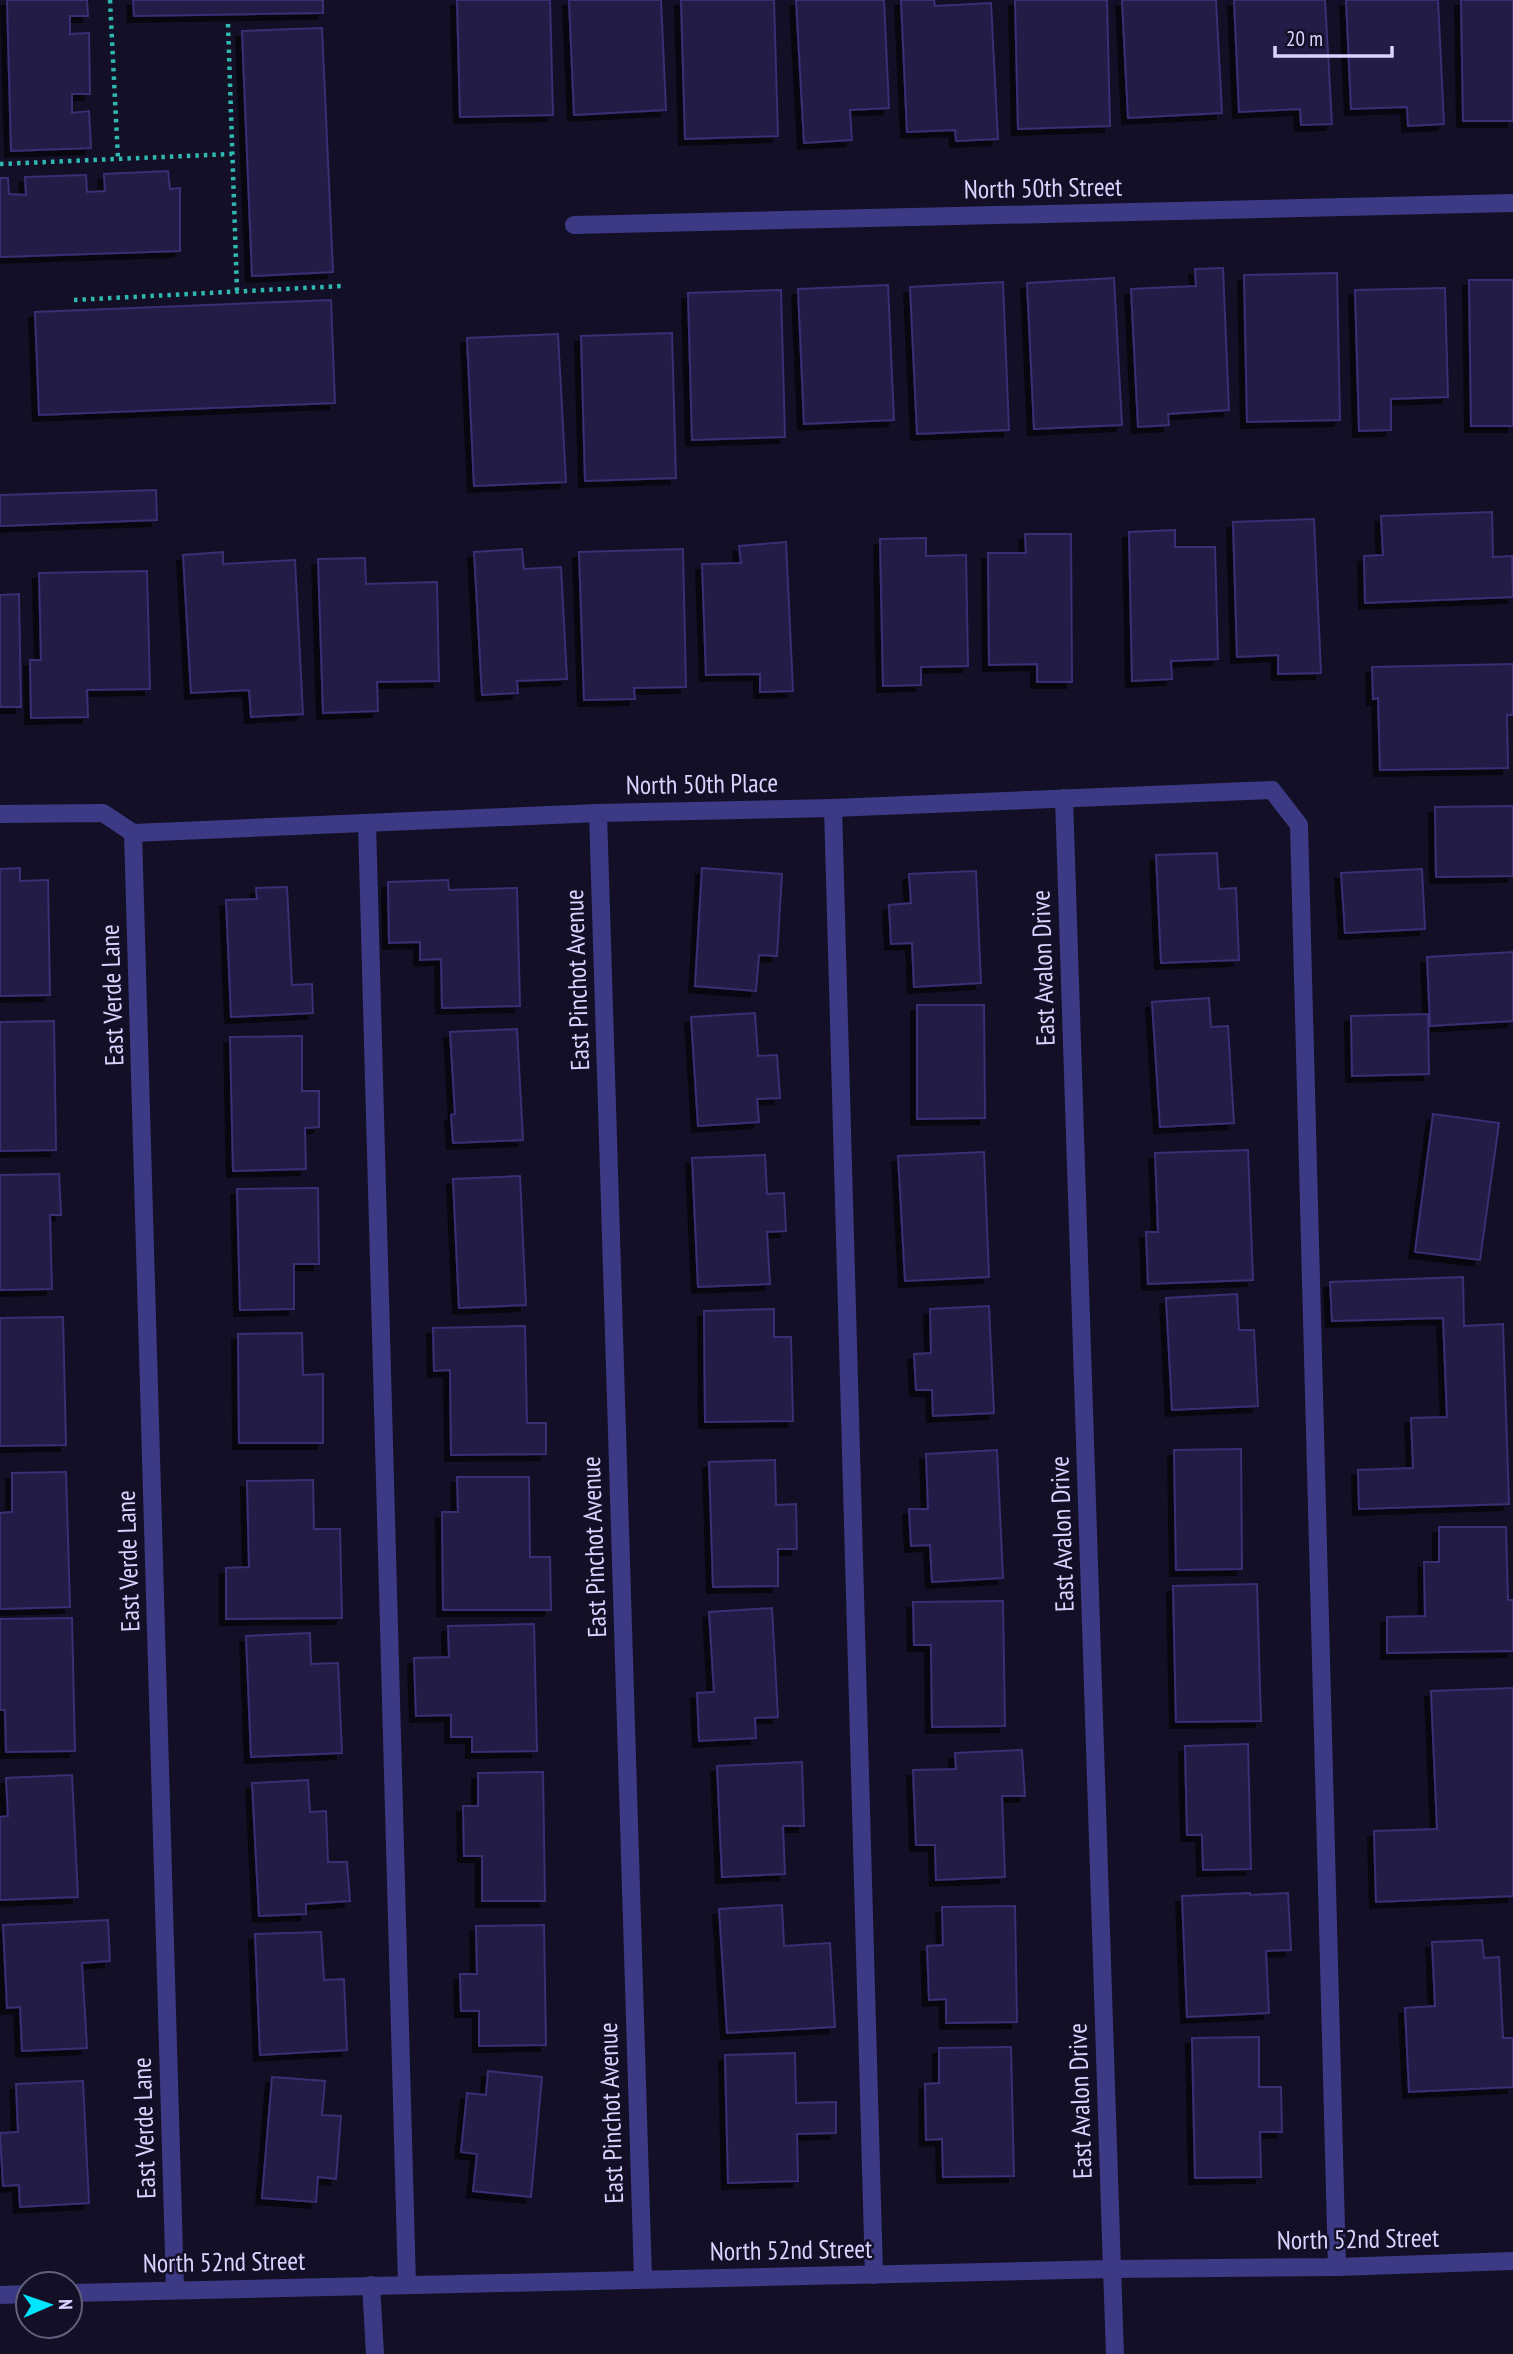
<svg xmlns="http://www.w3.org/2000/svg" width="1513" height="2354" viewBox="0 0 1513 2354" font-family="'PT Sans Narrow',sans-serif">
<defs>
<filter id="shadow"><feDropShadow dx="-6" dy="6" stdDeviation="0" flood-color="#0009"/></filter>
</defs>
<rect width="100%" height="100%" fill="#130f26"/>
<!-- building -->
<path fill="#241b47" stroke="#3b2d73" stroke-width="2" filter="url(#shadow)" d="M7,0H87L88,16H70V34L89,33L90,94H72V113L89,111L91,148L11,151Z
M133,0H323V13L134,16Z
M457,0H550L553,115L460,117Z
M569,0H661L666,110L574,115Z
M681,0H774L778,136L685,139Z
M796,0H884L889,108L850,110L852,140L804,143Z
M901,0H934L935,6L991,3L998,139L956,141L955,130L907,132Z
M1015,0H1107L1110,126L1018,129Z
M1122,0H1216L1222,113L1128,118Z
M1234,0H1325L1332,124L1301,125L1300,109L1239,112Z
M1346,0H1438L1444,124L1408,126L1407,107L1351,109Z
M1461,0H1513V121H1463Z
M322,28L333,272L252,276L242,31Z
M168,171L170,189L180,188V251L0,257V178H8L9,194L26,195L25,177L86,175L87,192L105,191L104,174Z
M1223,268L1229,410L1168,414L1169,425L1138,427L1131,289L1196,286L1195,269Z
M1337,273L1340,420L1247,422L1244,275Z
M1114,278L1122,425L1034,429L1027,283Z
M1469,280H1513V426H1471Z
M1003,282L1009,430L917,434L910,287Z
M888,285L894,420L804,424L798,289Z
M1445,288L1448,397L1391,399V430L1359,431L1355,290Z
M781,290L785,437L692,440L688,293Z
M331,300L335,403L39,415L35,312Z
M672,333L676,478L585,481L581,336Z
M558,334L566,482L474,486L467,338Z
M156,490L157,520L0,526V495Z
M1492,512L1493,557L1512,556L1513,597L1365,603L1364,556L1383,555L1381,516Z
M1314,519L1321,673L1278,674V655L1237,657L1233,522Z
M1175,530V547H1215L1218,659L1171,661L1172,679L1132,681L1129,532Z
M1025,534H1071L1072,682H1037V664L989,665L988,553H1026Z
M926,538V556L966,555L968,666L921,667V685L883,686L880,539Z
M786,542L793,691L760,692V674L706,675L702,564L741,563L739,546Z
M522,549L524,569L561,567L567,679L517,681L518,693L482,695L474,552Z
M683,549L686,687L634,688L635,699L584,700L579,552Z
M223,552V564L295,560L303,714L251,717L249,690L191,693L183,555Z
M365,558L366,584L437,582L439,681L377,682L378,711L323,713L318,559Z
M147,571L150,689L87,690L88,717L31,718L30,660H41L39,573Z
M19,594L21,707H0V595Z
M1513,664V715H1507L1508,768L1380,770L1378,698L1373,699L1372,667Z
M1513,806V876L1436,877L1435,807Z
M1217,853L1219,889L1236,888L1239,960L1161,963L1156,855Z
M20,868V881L48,880L50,995L0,996V869Z
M702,868L782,874L777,956L759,955L756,991L695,986Z
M1422,869L1425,929L1345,933L1341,873Z
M976,871L981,983L914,987L912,943L891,944L889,905L911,903L909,874Z
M448,880L449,890L517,888L520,1006L442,1008L441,959L420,960V942L389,943L388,882Z
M287,887L292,985L312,984L313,1013L231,1017L226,900L257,899L256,888Z
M1513,952V1021L1430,1026L1427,957Z
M1209,998L1211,1027L1228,1026L1234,1123L1160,1127L1152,1002Z
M917,1005H984L985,1118L917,1119Z
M755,1013L758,1056L777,1055L780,1098L757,1099L759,1122L698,1126L691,1017Z
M1428,1014L1429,1074L1352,1076L1351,1016Z
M54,1021L56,1150L0,1151V1022Z
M517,1029L523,1140L453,1143L451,1115L455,1114L450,1032Z
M302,1036V1091H319V1127L305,1128L306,1169L233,1171L230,1037Z
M1433,1114L1499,1123L1480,1260L1415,1252Z
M1248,1150L1253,1280L1148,1284L1146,1232H1158L1155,1153Z
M984,1152L989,1277L905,1281L898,1156Z
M765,1155L767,1194L784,1193L786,1231L767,1232L770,1284L698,1287L692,1158Z
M59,1174L61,1215H50L52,1289L0,1290V1175Z
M520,1176L526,1305L459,1308L453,1179Z
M318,1188L319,1264H294V1309L240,1310L237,1189Z
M1463,1277L1464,1326L1503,1324L1509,1504L1359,1509L1358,1470L1413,1468L1411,1418L1447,1417L1443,1318L1332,1321L1330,1282Z
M1237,1294L1239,1330H1254L1258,1406L1172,1410L1166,1298Z
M989,1306L994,1413L933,1416L932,1390H916L914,1354L931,1353L930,1309Z
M774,1309V1337H791L793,1421L705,1422L704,1311Z
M63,1317L66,1445L0,1446V1318Z
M525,1326L527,1423H546V1454L451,1455L450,1370L434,1371L433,1328Z
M302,1333L303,1375L323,1374V1443H239L238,1334Z
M1241,1449L1242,1569L1176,1570L1174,1450Z
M997,1450L1003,1578L932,1582L930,1545L911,1546L909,1509H928L926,1454Z
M775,1460L776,1505L796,1504L797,1549H778V1586L713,1587L709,1462Z
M66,1472L70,1607L0,1609V1513L12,1512V1473Z
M457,1477H529L530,1557H550L551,1610H443L442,1512H458Z
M313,1480L314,1529H340L342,1618L226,1619V1568L249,1567L247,1481Z
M1439,1527H1506L1508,1600H1513V1651L1387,1653V1617L1425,1616L1424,1562H1439Z
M1257,1584L1261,1721L1176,1722L1173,1586Z
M1003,1601L1005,1726L932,1727L931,1645H914L913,1602Z
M772,1608L778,1717L755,1718L756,1738L699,1741L697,1693L714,1692L709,1612Z
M72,1618L75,1751L6,1752L5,1710H0V1619Z
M534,1624L537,1751L472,1752V1737H451V1715L416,1716L414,1658L449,1657L448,1626Z
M310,1633L311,1664L338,1663L342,1753L251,1757L246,1636Z
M1513,1688V1896L1376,1902L1374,1831L1437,1829L1431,1691Z
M1248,1744L1251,1869L1203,1870L1202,1835H1187L1185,1746Z
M1022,1750L1025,1796H1002L1005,1877L936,1880L935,1845H916L913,1770L956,1769L955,1753Z
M802,1762L804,1826H783L785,1874L722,1877L717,1766Z
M543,1772L545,1901H482V1856H464L463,1806H478V1773Z
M72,1775L78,1897L0,1900V1817L8,1816L6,1778Z
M308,1780L310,1812L326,1811L328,1862H347L350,1901L306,1904V1914L259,1916L252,1783Z
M1250,1893V1895L1288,1893L1291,1950L1266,1951L1269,2013L1187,2017L1182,1896Z
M782,1905L784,1946L830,1943L835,2027L727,2033L719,1909Z
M1015,1906L1017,2022L946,2023V1999L929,2000L927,1946L943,1945L942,1907Z
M108,1920L110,1961L82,1963L87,2048L22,2051L20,2007L7,2008L3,1925Z
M544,1925L546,2045L479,2046V2011H461L460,1974H477L476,1926Z
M321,1932L324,1980L344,1979L347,2050L260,2055L255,1934Z
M1482,1940L1484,1958L1499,1957L1503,2038H1513V2087L1409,2092L1405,2008L1435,2006L1432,1942Z
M1259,2037V2087H1281L1282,2132H1260L1261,2177L1195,2178L1192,2038Z
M1011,2047L1014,2176L943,2177L942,2139L926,2140L925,2084L939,2083V2048Z
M795,2053L796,2103L836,2102V2133L797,2134L798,2181L728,2183L725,2055Z
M488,2071L542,2077L531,2197L473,2191L477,2154L461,2152L467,2093L486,2095Z
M272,2077L325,2081L322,2115L341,2116L336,2179L318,2177L316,2202L262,2198Z
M83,2081L89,2203L20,2207L19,2185L3,2186L0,2133L18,2132L16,2084Z"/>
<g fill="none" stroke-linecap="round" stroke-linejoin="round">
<!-- path -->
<path stroke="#2fb8b0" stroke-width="4.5" stroke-dasharray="3.5 5" stroke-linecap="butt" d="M110,0L118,159
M228,24L237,291
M0,164L232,154
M74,300L342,286"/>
<!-- service -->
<path stroke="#3d3a85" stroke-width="18" d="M1272,790L1299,825L1337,2267
M833,808L874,2275
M0,814L103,813L133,833
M367,823L407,2285
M1112,2269L1115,2354
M371,2285L375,2354"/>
<!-- minor -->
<path stroke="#3d3a85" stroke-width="18" d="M574,225L1513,203
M1064,798L1112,2269
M598,813L643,2279
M175,2289L133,833L598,813L833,808L1272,790"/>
<!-- tertiary -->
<path stroke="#3d3a85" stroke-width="18" d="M70,2293L1112,2269L1337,2267L1513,2261
M0,2295L28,2294"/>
</g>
<g text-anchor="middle" stroke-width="5" stroke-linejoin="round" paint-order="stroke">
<!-- street labels -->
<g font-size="26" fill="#d9d4ff" stroke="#130f26">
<text transform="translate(1043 188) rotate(-1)" y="9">North 50th Street</text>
<text transform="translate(702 784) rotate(-1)" y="9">North 50th Place</text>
<text transform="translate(1043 968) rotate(-92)" y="9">East Avalon Drive</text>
<text transform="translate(577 980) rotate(-92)" y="9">East Pinchot Avenue</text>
<text transform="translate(112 995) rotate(-92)" y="9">East Verde Lane</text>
<text transform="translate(1062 1534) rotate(-92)" y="9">East Avalon Drive</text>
<text transform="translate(594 1547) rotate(-92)" y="9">East Pinchot Avenue</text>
<text transform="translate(128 1561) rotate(-92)" y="9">East Verde Lane</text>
<text transform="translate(1080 2101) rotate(-92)" y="9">East Avalon Drive</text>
<text transform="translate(611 2113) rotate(-92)" y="9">East Pinchot Avenue</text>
<text transform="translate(144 2128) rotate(-92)" y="9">East Verde Lane</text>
<text transform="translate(1358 2239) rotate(-1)" y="9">North 52nd Street</text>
<text transform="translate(791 2250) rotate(-1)" y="9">North 52nd Street</text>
<text transform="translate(224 2262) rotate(-1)" y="9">North 52nd Street</text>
</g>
</g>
<!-- north arrow -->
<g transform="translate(49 2305) rotate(88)"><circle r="33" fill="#130f26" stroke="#625e7d" stroke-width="2"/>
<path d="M0-5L12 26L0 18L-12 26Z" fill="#00e5ff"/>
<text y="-10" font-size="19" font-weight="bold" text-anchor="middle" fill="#d9d4ff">N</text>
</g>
<!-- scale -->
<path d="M1275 46v10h117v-10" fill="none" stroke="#d9d4ff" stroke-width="3.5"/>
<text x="1286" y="46" font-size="21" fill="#d9d4ff" stroke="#130f26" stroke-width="5" paint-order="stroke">20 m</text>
</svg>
